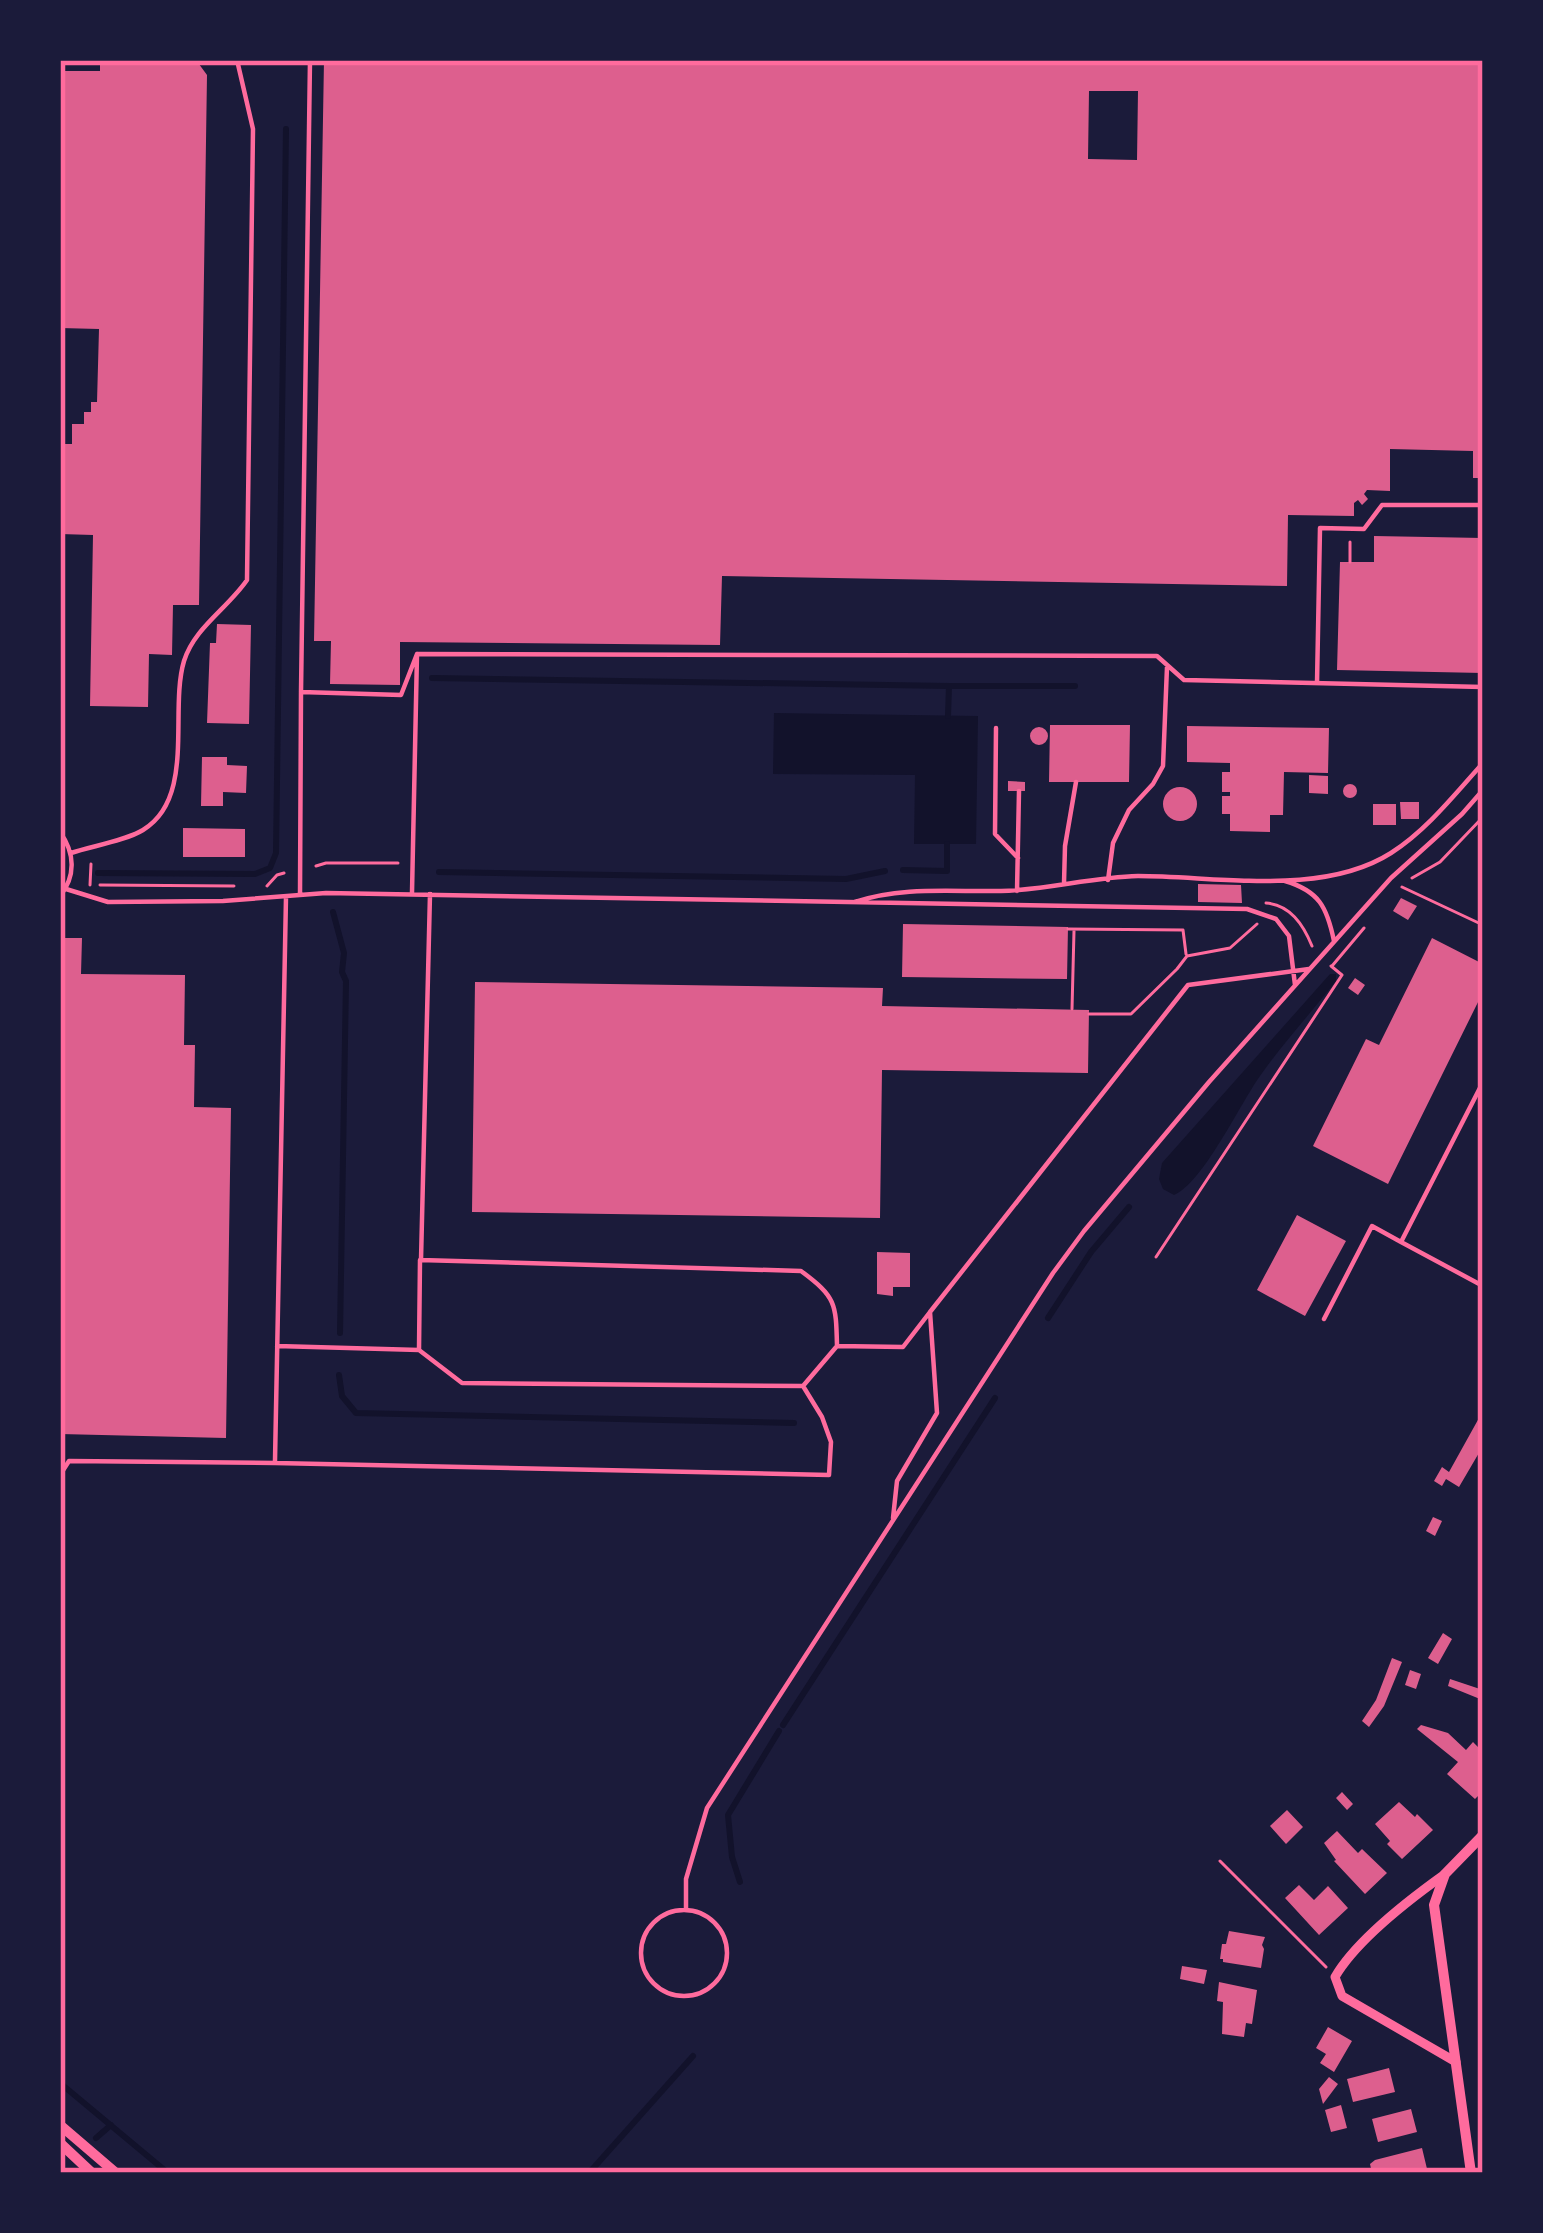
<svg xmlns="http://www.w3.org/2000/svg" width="1543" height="2233" viewBox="0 0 1543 2233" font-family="'Zilla Slab',serif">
<rect width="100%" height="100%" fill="#1b1b3a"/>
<!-- water -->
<path fill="#12122b" d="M774,713L978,716L976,844H914L915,775L773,774Z
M1330,974H1336V981C1311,1013 1283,1043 1260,1076C1240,1104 1203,1183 1174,1195L1163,1189L1159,1179L1162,1163Z"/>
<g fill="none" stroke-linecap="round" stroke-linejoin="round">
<!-- stream -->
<path stroke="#12122b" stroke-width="6" d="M432,678L949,686L948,716
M949,686H1075
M903,870L947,871V844
M439,872L846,879L885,871
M98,873L255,874L270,868L276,853L286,129
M333,912L344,953L342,972L346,981L340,1333
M1048,1318L1091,1252L1129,1207
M339,1375L342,1396L356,1413L794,1423
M783,1725L995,1398
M740,1882L732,1857L728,1815L779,1731
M60,2083L168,2173
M96,2138L111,2125
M589,2173L693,2056"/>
</g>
<!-- building -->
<path fill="#dd5f8e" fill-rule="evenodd" d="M100,60H196L207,75L199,605H173L172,655L149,654L148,707L90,706L93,535L60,534V444H72V424H84V412H91V402H97L99,329L60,328V71H100Z
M324,60H1483V478H1473V451L1390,449V491L1367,490L1364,494L1368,499L1362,505L1358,500L1354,503V516L1288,515L1287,586L722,576L720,645L400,642V685L330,684L331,641H314ZM1089,91H1138L1137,160L1088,159Z
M1374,536L1483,538V673L1337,670L1340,562H1374Z
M217,624L251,625L249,724L207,723L210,643H216Z
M1050,725H1130L1129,782H1049Z
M1187,726L1329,728L1328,773L1284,772L1283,815H1270V832L1230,831V814H1222V796H1230V792H1222V772H1230V763L1187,762Z
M1030 736a9 9 0 1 1 18 0a9 9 0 1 1-18 0Z
M202,757H227V765L247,766L246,793L223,792V806H201Z
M1309,775L1328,776V794L1309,793Z
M1008,781L1025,782V791H1008Z
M1343 791a7 7 0 1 1 14 0a7 7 0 1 1-14 0Z
M1163 804a17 17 0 1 1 34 0a17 17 0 1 1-34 0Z
M1400,802H1419V819H1401Z
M1373,804H1396V825H1373Z
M183,828L245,829V857H183Z
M1198,884L1241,885L1242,903L1198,902Z
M1401,898L1417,906L1408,920L1393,911Z
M903,924L1068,927L1067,979L902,977Z
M60,938H82L81,974L185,975L184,1045H195L194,1107L231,1108L226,1438L60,1434Z
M1432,938L1483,964V992L1388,1184L1313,1146L1366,1039L1379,1045Z
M1355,978L1365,985L1358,995L1348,988Z
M475,982L883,988L882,1006L1089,1010L1088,1073L882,1070L880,1218L472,1212Z
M1297,1215L1346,1241L1305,1316L1257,1290Z
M877,1252L910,1253V1287H893V1296L877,1294Z
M1479,1418L1483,1421V1446L1459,1487L1446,1479L1442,1486L1434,1481L1442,1467L1449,1472Z
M1433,1517L1442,1521L1435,1536L1426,1531Z
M1443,1633L1452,1639L1438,1664L1428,1658Z
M1392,1658L1402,1662L1384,1706L1369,1727L1362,1721L1376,1700Z
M1410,1670L1421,1674L1416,1689L1405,1685Z
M1450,1679L1483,1690L1480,1699L1448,1686Z
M1421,1725L1448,1733L1466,1750L1473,1742L1483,1752V1791L1475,1799L1447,1774L1458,1762L1417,1729Z
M1342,1792L1353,1804L1347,1810L1336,1798Z
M1399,1802L1415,1817L1417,1814L1433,1830L1402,1859L1387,1844L1390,1841L1375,1824Z
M1287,1810L1303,1827L1286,1844L1270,1826Z
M1337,1831L1358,1853L1362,1849L1387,1873L1365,1894L1334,1861L1336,1860L1324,1843Z
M1299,1885L1314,1900L1328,1886L1348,1908L1319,1935L1285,1898Z
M1229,1931L1265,1937L1262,1945L1264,1949L1261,1968L1223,1962V1959H1220L1222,1944H1226Z
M1182,1966L1207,1970L1204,1984L1180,1979Z
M1219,1982L1257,1990L1252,2024L1246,2023L1244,2037L1222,2034L1223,2002L1217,2001Z
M1328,2027L1352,2041L1334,2072L1320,2063L1326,2054L1316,2048Z
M1389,2068L1395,2092L1353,2102L1347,2079Z
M1329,2077L1338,2084L1323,2104L1319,2089Z
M1341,2105L1347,2128L1331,2132L1325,2110Z
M1411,2109L1417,2132L1378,2142L1372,2119Z
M1422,2148L1428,2173H1372L1370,2164L1375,2160Z"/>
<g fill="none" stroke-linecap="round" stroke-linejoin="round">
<!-- path -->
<path stroke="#ff6b9d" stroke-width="3" d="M1350,562V542
M316,866L326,863H398
M1412,878L1440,862L1483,817
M90,885L91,864
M100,885L234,886
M267,886L277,875L284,873
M1402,887L1483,925
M1266,903C1290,905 1303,924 1312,946
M1068,929L1183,930L1186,954
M1332,966L1364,928
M1072,1009L1074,931
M1089,1014H1131L1177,969L1187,956L1230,948L1257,924
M1156,1257L1342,975L1331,966
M1220,1861L1326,1967"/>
<!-- service -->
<path stroke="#ff6b9d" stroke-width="4.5" d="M310,60L301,692L401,695L417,654L412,893
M417,654L1157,656L1184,680L1483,687
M1317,683L1320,528L1364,529L1382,505H1483
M996,728L995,834L1018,858
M60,832C75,853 76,876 60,896
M71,853C92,846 125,841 143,830C196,798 169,711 184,661C194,628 228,608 247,580L253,129L237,60
M1108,880L1113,843L1129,810L1153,784L1163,766L1167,667
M1285,881C1319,891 1327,907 1334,941
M1064,883L1065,846L1076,782
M66,889L108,902L223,901L326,893L1247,909L1276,919L1289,936L1295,985
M1017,891L1019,791
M300,895L301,692
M855,902C902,886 952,892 1001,891C1047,890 1092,877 1138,876C1217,876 1322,897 1391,853C1427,830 1455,794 1483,763
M1483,1082L1401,1242L1483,1286
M421,1260L430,894
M1324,1319L1372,1226L1401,1242
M277,1346L419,1350
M837,1346L803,1386L462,1383L419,1350L420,1260L801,1271C836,1297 836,1303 837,1346L903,1347L930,1312
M275,1461L286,897
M60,1475L69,1461L275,1463L829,1475L831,1442L822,1417L803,1386
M893,1518L897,1481L937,1413L930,1312L1188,985L1309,969
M686,1910V1879L707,1808L1053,1273L1084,1231L1209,1082L1391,878L1462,814L1483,790
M641 1953a43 43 0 1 1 86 0a43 43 0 1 1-86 0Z"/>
<!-- minor -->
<path stroke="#ff6b9d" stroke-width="9" d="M1445,1874C1410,1899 1357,1939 1335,1977L1342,1996L1456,2062"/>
<!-- tertiary -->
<path stroke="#ff6b9d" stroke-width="10" d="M60,2125L116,2173
M60,2143L92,2173
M1471,2173L1434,1905L1445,1874L1483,1835"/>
</g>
<!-- border -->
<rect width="1543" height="2233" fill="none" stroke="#1b1b3a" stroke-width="126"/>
<rect x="63" y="63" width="1417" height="2107" fill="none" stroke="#ff6b9d" stroke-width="4.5"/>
</svg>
